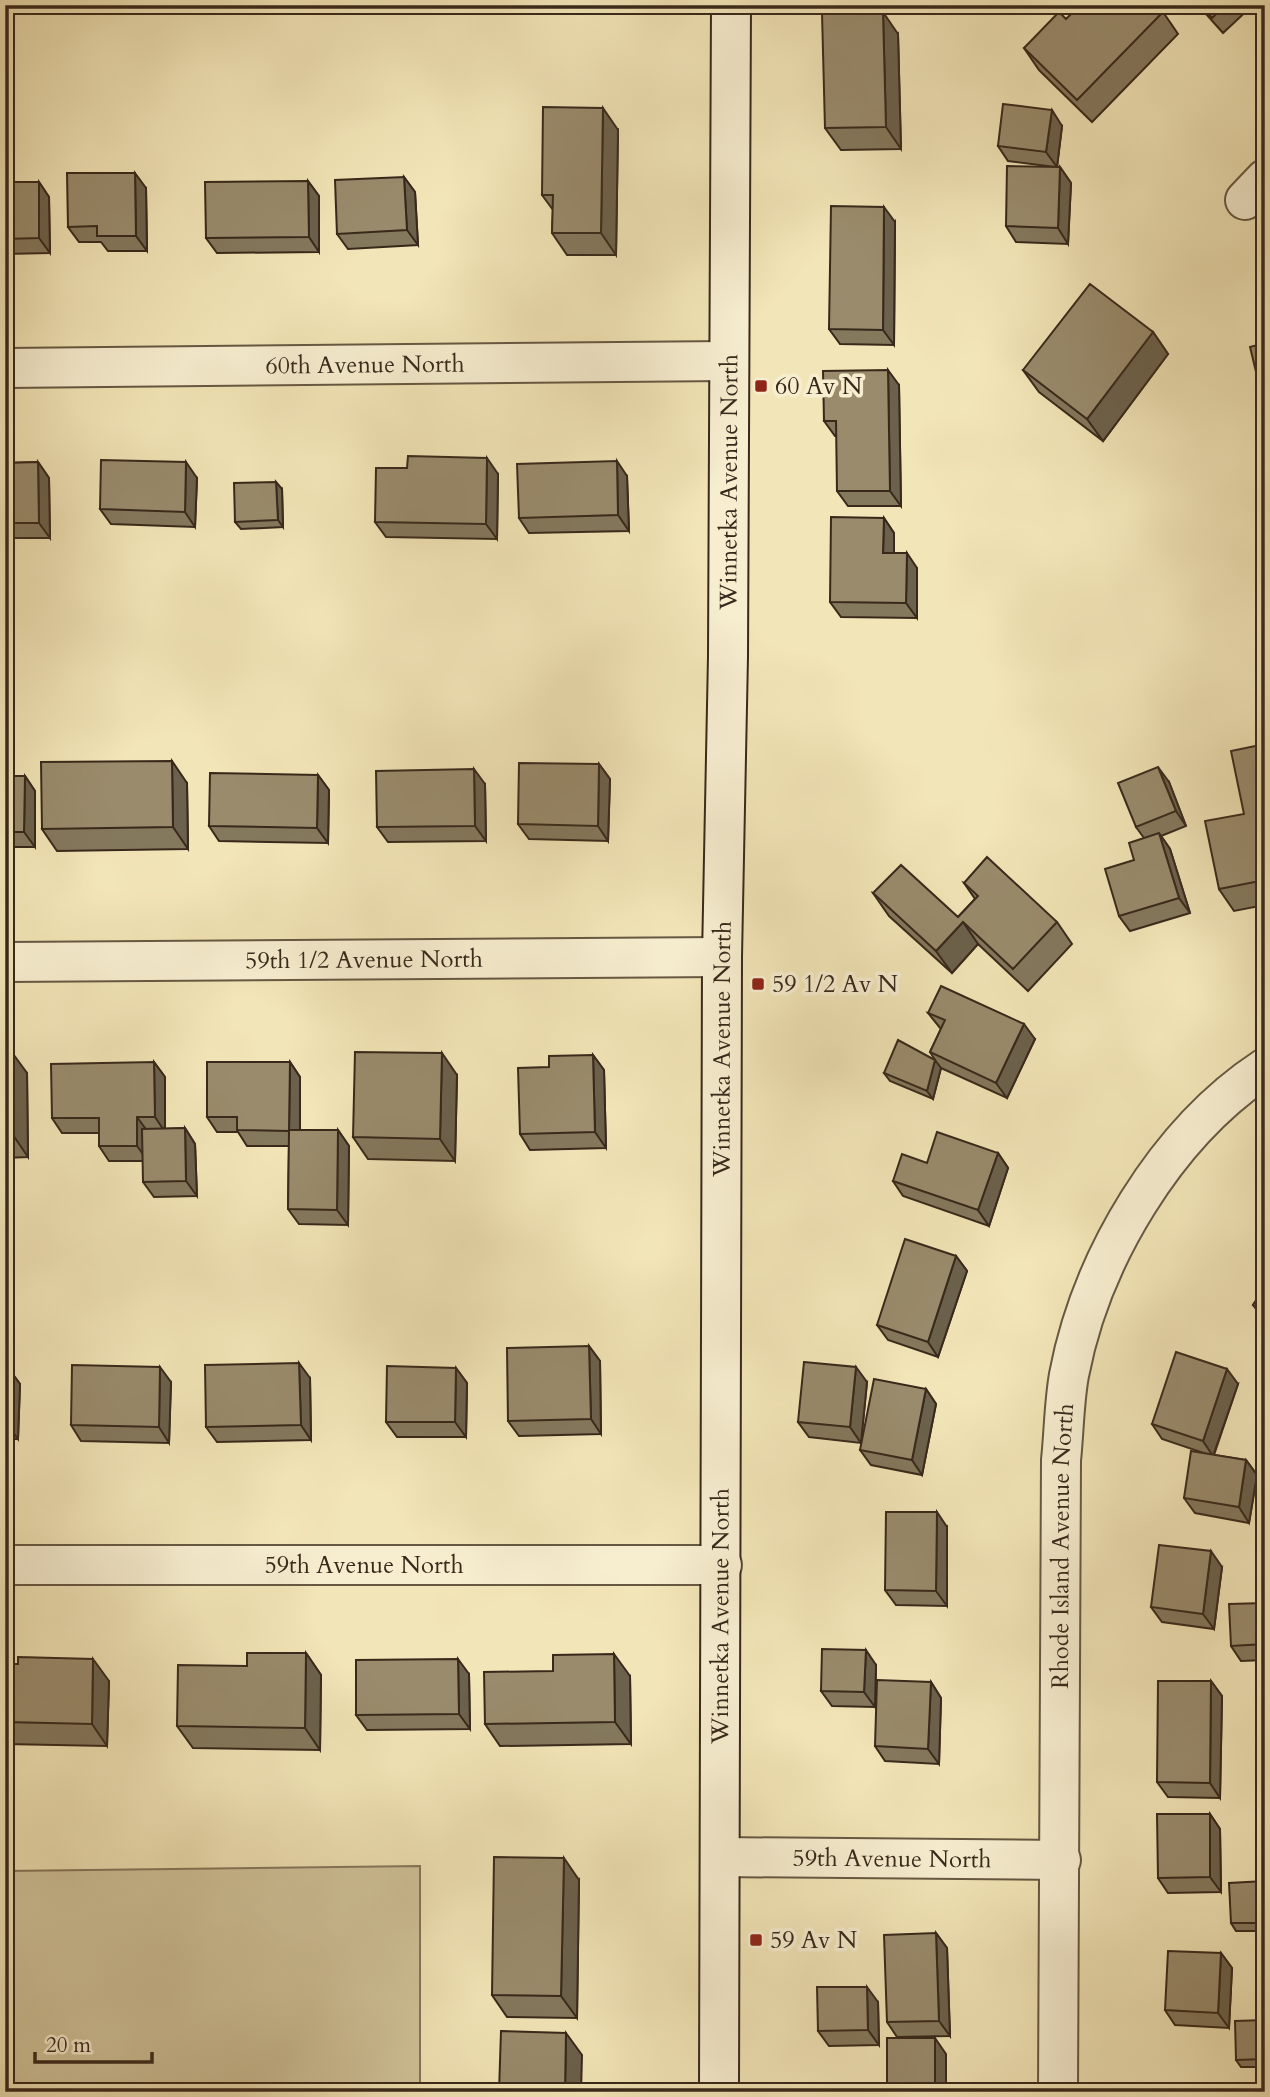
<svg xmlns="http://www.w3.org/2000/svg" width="1270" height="2097" viewBox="0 0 1270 2097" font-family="Cardo,serif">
<rect width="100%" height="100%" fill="#f2e5b7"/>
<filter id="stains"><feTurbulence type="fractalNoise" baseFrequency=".00286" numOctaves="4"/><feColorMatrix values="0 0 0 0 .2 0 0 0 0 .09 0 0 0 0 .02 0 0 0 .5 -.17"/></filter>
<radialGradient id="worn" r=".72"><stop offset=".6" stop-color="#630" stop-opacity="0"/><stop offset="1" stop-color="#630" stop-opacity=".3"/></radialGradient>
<!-- grass -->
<path fill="#d2c59c" stroke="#85775c" stroke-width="2" d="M420,1866V2092H5V1871Z"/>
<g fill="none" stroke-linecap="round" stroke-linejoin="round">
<!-- street casing -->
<g stroke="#665842" stroke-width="42">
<g id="street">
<path d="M1245,200L1265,179"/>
<path id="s1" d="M5,368L727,361"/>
<path id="s2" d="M5,962L722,957"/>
<path id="s3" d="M5,1565H722"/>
<path id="s4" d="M720,1857L1061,1860"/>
<path id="s5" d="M1058,2092L1061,1460C1064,1432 1064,1403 1069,1375C1091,1259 1166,1133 1265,1068"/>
</g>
</g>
<!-- secondary casing -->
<g stroke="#38291b" stroke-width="42">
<g id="secondary">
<path id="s6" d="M719,2092L722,957L728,656L731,5"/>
</g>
</g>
<!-- street -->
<use href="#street" stroke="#f7eed0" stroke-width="38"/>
<!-- secondary -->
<use href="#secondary" stroke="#f7eed0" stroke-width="38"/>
</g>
<!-- wall -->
<path fill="#84785d" stroke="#38291b" stroke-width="2" d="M1198,5H1253L1223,33Z
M1163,12L1178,34L1092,122L1039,70L1024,48L1066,19Z
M898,34L901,149L841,150L825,128Z
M1062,126L1057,167H1060L1071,183L1068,244L1016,242L1006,226L1055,167L1008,161L998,146Z
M618,130L616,255H567L552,233L553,210L542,195Z
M404,177L415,192L418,245L348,249L337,234Z
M308,181L319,196V252L217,253L206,238Z
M5,182H39L49,197L50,253L5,254Z
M146,188L147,251H108L101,242H79L68,227Z
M895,222L894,345L840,344L829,329Z
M1153,332L1168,354L1103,441L1039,392L1023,370Z
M899,385L901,506H848L837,491V436H835L824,421Z
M38,462L49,478L50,538H5V463Z
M498,474L497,539L386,537L375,522Z
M627,476L629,531L529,533L519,518Z
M197,478L195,527L111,524L100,509Z
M282,489L283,527L241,529L235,522Z
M884,518L894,533V553L917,568V618L841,617L830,602Z
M1265,744V905L1234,911L1219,889L1244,814Z
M599,764L610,779L608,841L529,839L518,824Z
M318,775L329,790L328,843L219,841L209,826Z
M5,776H25L35,791V847H5Z
M1169,782L1186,826L1161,836L1170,849L1190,913L1130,931L1119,916L1134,860L1144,838L1136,827Z
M187,783L188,849L57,851L42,829Z
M485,784L486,841L388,842L377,827Z
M964,883L1057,922L1072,944L1028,991L978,944L952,973L889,916L873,893L958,917L975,899Z
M928,1013L1035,1039L1007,1098L941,1068L933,1099L890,1081L884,1073L935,1060L930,1052L941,1029Z
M5,1051L27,1073L28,1157L5,1158Z
M593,1055L604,1070L606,1148L530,1150L520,1134L549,1067Z
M154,1062L165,1077V1129L185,1128L195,1144L197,1196L154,1197L143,1182V1161H109L99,1146V1133H62L52,1118Z
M290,1062L300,1077V1130H338L349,1146L348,1225L299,1224L288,1209L289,1146H247L238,1132H217L207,1117Z
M457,1075L455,1161L368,1159L353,1137Z
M998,1153L1008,1168L989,1226L903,1196L893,1181L927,1163Z
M956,1256L967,1271L938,1357L888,1340L877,1325Z
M1265,1287V1321L1253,1305Z
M589,1346L600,1361L601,1434L519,1436L508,1421Z
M456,1368L467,1383L466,1437H397L386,1422Z
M5,1369H9L20,1384L18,1439H5Z
M310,1378L311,1440L217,1442L206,1427Z
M171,1382L169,1443L81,1441L71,1425Z
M867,1382L861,1443L809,1437L798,1422Z
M1238,1384L1214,1455L1246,1460L1257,1475L1249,1523L1195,1513L1184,1498L1204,1453L1162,1439L1152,1424Z
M926,1389L936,1404L922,1475L871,1465L860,1450Z
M947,1527V1606L896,1605L885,1590Z
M1222,1567L1214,1629L1162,1622L1151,1607Z
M1265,1603V1660L1241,1661L1231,1646Z
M306,1653L321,1675L320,1750L193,1748L177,1726L247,1666Z
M5,1664L109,1681L107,1746L5,1744Z
M876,1665L875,1707L832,1706L821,1691Z
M469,1674L470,1729L367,1730L356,1715Z
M630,1676L631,1744L500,1746L485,1724Z
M1211,1681L1222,1696L1220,1798L1168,1797L1157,1782Z
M931,1682L941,1698L939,1764L885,1761L875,1746Z
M1210,1814L1220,1829L1221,1892L1168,1893L1158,1878Z
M579,1880L577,2018L507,2017L492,1995Z
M1265,1882V1931H1236L1231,1923Z
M936,1933L947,1948L950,2036L897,2037L887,2022Z
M1221,1953L1232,1968L1229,2028L1175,2025L1165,2010Z
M878,2002L879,2045L829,2046L818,2031Z
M1265,2020V2067H1241L1236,2060Z"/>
<!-- shaded-wall -->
<path fill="#6b614c" stroke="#38291b" stroke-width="2" d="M883,12L898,34L901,149L886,127Z
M603,108L618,130L616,255L601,233Z
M1052,110L1062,126L1057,167L1046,152Z
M1060,167L1071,183L1068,244L1058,228Z
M135,173L146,188L147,251L136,236Z
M404,177L415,192L418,245L407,230Z
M308,181L319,196V252L309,237Z
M39,182L49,197L50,253L39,238Z
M884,207L895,222L894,345L883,330Z
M1153,332L1168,354L1103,441L1087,419Z
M888,370L899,385L901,506L890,491Z
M487,458L498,474L497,539L486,524Z
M617,461L627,476L629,531L618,515Z
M38,462L49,478L50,538L39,523Z
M186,462L197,478L195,527L185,512Z
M276,482L282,489L283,527L278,520Z
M884,518L894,533V568L883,553Z
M907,553L917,568V618L906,603Z
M172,761L187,783L188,849L173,827Z
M599,764L610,779L608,841L598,826Z
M1158,767L1169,782L1186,826L1176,811Z
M474,769L485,784L486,841L475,826Z
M318,775L329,790L328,843L317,828Z
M25,776L35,791V847L24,832Z
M1159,833L1170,849L1190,913L1179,898Z
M963,922L978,944L952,973L936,951Z
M1024,1024L1035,1039L1007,1098L996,1083Z
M11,1051L27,1073L28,1157L13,1135Z
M442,1053L457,1075L455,1161L440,1139Z
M593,1055L604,1070L606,1148L595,1132Z
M935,1060L941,1068L933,1099L927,1091Z
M154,1062L165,1077V1132L155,1117Z
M290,1062L300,1077V1145L289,1130Z
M137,1117L148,1132V1161L137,1146Z
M185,1128L195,1144L197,1196L186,1181Z
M338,1130L349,1146L348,1225L337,1210Z
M998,1153L1008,1168L989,1226L978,1210Z
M956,1256L967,1271L938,1357L928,1342Z
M589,1346L600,1361L601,1434L591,1419Z
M299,1363L310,1378L311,1440L301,1425Z
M160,1367L171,1382L169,1443L159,1427Z
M856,1367L867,1382L861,1443L850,1427Z
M456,1368L467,1383L466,1437L455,1422Z
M9,1369L20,1384L18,1439L7,1424Z
M1227,1369L1238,1384L1213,1456L1203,1441Z
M926,1389L936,1404L922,1475L912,1460Z
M1246,1460L1257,1475L1249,1523L1239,1507Z
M937,1512L947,1527V1606L936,1591Z
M1211,1551L1222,1567L1214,1629L1203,1614Z
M866,1650L876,1665L875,1707L864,1692Z
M306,1653L321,1675L320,1750L305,1728Z
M614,1654L630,1676L631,1744L615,1722Z
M93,1659L109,1681L107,1746L92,1724Z
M458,1659L469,1674L470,1729L459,1714Z
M1211,1681L1222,1696L1220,1798L1210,1783Z
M931,1682L941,1698L939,1764L928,1749Z
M1210,1814L1220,1829L1221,1892L1210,1877Z
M564,1858L579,1880L577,2018L561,1996Z
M936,1933L947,1948L950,2036L939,2021Z
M1221,1953L1232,1968L1229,2028L1218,2013Z
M867,1987L878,2002L879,2045L868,2030Z
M566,2033L582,2055L581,2092H565Z
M935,2038L946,2054V2092H935Z"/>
<!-- building -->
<path fill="#998b6c" stroke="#38291b" stroke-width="2" d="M1080,5H1156L1163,12L1077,100L1024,48L1059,12L1066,19Z
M1201,5H1226L1212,18Z
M883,12L886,127L825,128L822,13Z
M1003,104L1052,110L1046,152L998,146Z
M543,107L603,108L601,233H552L553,195H542Z
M1007,166L1060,167L1058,228L1006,226Z
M67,173H135L136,236H97V226L68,227Z
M404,177L407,230L337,234L335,180Z
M308,181L309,237L206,238L205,182Z
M5,182H39V238L5,239Z
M831,206L884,207L883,330L829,329Z
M1090,284L1153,332L1087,419L1023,370Z
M1265,343V405H1264L1250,347Z
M888,370L890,491H837L836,421H824L823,371Z
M408,456L487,458L486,524L375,522L376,468H407Z
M101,460L186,462L185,512L100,509Z
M617,461L618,515L519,518L517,464Z
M38,462L39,523H5V463Z
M276,482L278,520L235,522L234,483Z
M831,517L884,518L883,553H907L906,603L830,602Z
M1265,744V880L1219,889L1205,821L1244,814L1231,751Z
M172,761L173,827L42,829L41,762Z
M519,763L599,764L598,826L518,824Z
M1158,767L1176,811L1136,827L1118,783Z
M474,769L475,826L377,827L376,771Z
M210,773L318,775L317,828L209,826Z
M5,776H25L24,832H5Z
M1159,833L1179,898L1119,916L1105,869L1134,860L1129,843Z
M987,857L1057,922L1013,969L963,922L936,951L873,893L901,865L958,917L978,896L964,883Z
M941,986L1024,1024L996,1083L930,1052L945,1020L928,1013Z
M898,1040L935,1060L927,1091L884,1073Z
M5,1051H11L13,1135L5,1136Z
M355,1052L442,1053L440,1139L353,1137Z
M593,1055L595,1132L520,1134L518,1068L549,1067V1056Z
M154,1062L155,1117H137V1146H99V1118H52L51,1064Z
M207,1062H290L289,1130H338L337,1210L288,1209L289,1131L237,1130V1117H207Z
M185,1128L186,1181L143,1182L142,1129Z
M937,1132L998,1153L978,1210L893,1181L902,1154L927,1163Z
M905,1239L956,1256L928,1342L877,1325Z
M1265,1287V1313L1253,1305Z
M589,1346L591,1419L508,1421L507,1348Z
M1176,1352L1227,1369L1203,1441L1152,1424Z
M804,1362L856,1367L850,1427L798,1422Z
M299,1363L301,1425L206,1427L205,1365Z
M72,1365L160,1367L159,1427L71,1425Z
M387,1366L456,1368L455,1422H386Z
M5,1369H9L7,1424H5Z
M874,1379L926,1389L912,1460L860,1450Z
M1191,1451L1246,1460L1239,1507L1184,1498Z
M886,1512H937L936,1591L885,1590Z
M1159,1545L1211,1551L1203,1614L1151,1607Z
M1265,1603V1644L1231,1646L1229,1604Z
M822,1649L866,1650L864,1692L821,1691Z
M247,1653H306L305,1728L177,1726L178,1665L247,1666Z
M614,1654L615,1722L485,1724L484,1672L553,1671V1655Z
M18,1657L93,1659L92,1724L5,1722V1664H18Z
M458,1659L459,1714L356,1715V1660Z
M877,1680L931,1682L928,1749L875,1746Z
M1158,1681H1211L1210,1783L1157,1782Z
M1157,1814H1210V1877L1158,1878Z
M494,1857L564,1858L561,1996L492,1995Z
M1265,1881V1923H1231L1229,1883Z
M936,1933L939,2021L887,2022L884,1935Z
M1168,1951L1221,1953L1218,2013L1165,2010Z
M817,1987H867L868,2030L818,2031Z
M1265,2020V2059L1236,2060L1235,2021Z
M501,2031L566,2033L565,2092H499Z
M887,2038H935V2092H863V2087H887Z
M1166,2084L1219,2086V2092H1166Z"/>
<!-- markers -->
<g fill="#8f2418" stroke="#f7eed0" stroke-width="2.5">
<rect x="754" y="379" width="14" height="14" rx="3.5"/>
<rect x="751" y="977" width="14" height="14" rx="3.5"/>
<rect x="749" y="1933" width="14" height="14" rx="3.5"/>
</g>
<g text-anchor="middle" stroke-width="7" stroke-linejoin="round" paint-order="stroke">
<!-- street labels -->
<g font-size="24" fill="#38291b" stroke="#f7eed0">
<text dy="8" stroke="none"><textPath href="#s1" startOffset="360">60th Avenue North</textPath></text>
<text dy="8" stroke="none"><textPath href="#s6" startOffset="1610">Winnetka Avenue North</textPath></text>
<text dy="8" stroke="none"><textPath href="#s2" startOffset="359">59th 1/2 Avenue North</textPath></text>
<text dy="8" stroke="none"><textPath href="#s6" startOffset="1043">Winnetka Avenue North</textPath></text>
<text dy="8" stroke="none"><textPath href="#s5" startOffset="546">Rhode Island Avenue North</textPath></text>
<text dy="8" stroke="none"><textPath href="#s3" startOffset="359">59th Avenue North</textPath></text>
<text dy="8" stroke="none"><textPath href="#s6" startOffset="476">Winnetka Avenue North</textPath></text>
<text dy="8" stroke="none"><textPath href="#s4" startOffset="172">59th Avenue North</textPath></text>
</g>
<!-- poi labels -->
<g font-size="24" fill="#38291b" stroke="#f7eed0" text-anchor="start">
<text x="775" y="394">60 Av N</text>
<text x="772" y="992">59 1/2 Av N</text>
<text x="770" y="1948">59 Av N</text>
</g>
</g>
<!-- margin -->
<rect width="1270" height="2097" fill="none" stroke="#f2e5b7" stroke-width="28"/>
<rect x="7" y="7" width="1256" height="2083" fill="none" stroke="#38291b" stroke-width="3.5"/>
<rect x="14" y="14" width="1242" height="2069" fill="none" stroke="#38291b" stroke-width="2"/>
<!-- scale -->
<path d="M35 2052v10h117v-10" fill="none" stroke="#38291b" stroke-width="3.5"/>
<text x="46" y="2052" font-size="21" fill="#38291b" stroke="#f7eed0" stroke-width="5" paint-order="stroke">20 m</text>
<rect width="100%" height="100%" filter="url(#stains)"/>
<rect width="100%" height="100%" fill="url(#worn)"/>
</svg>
